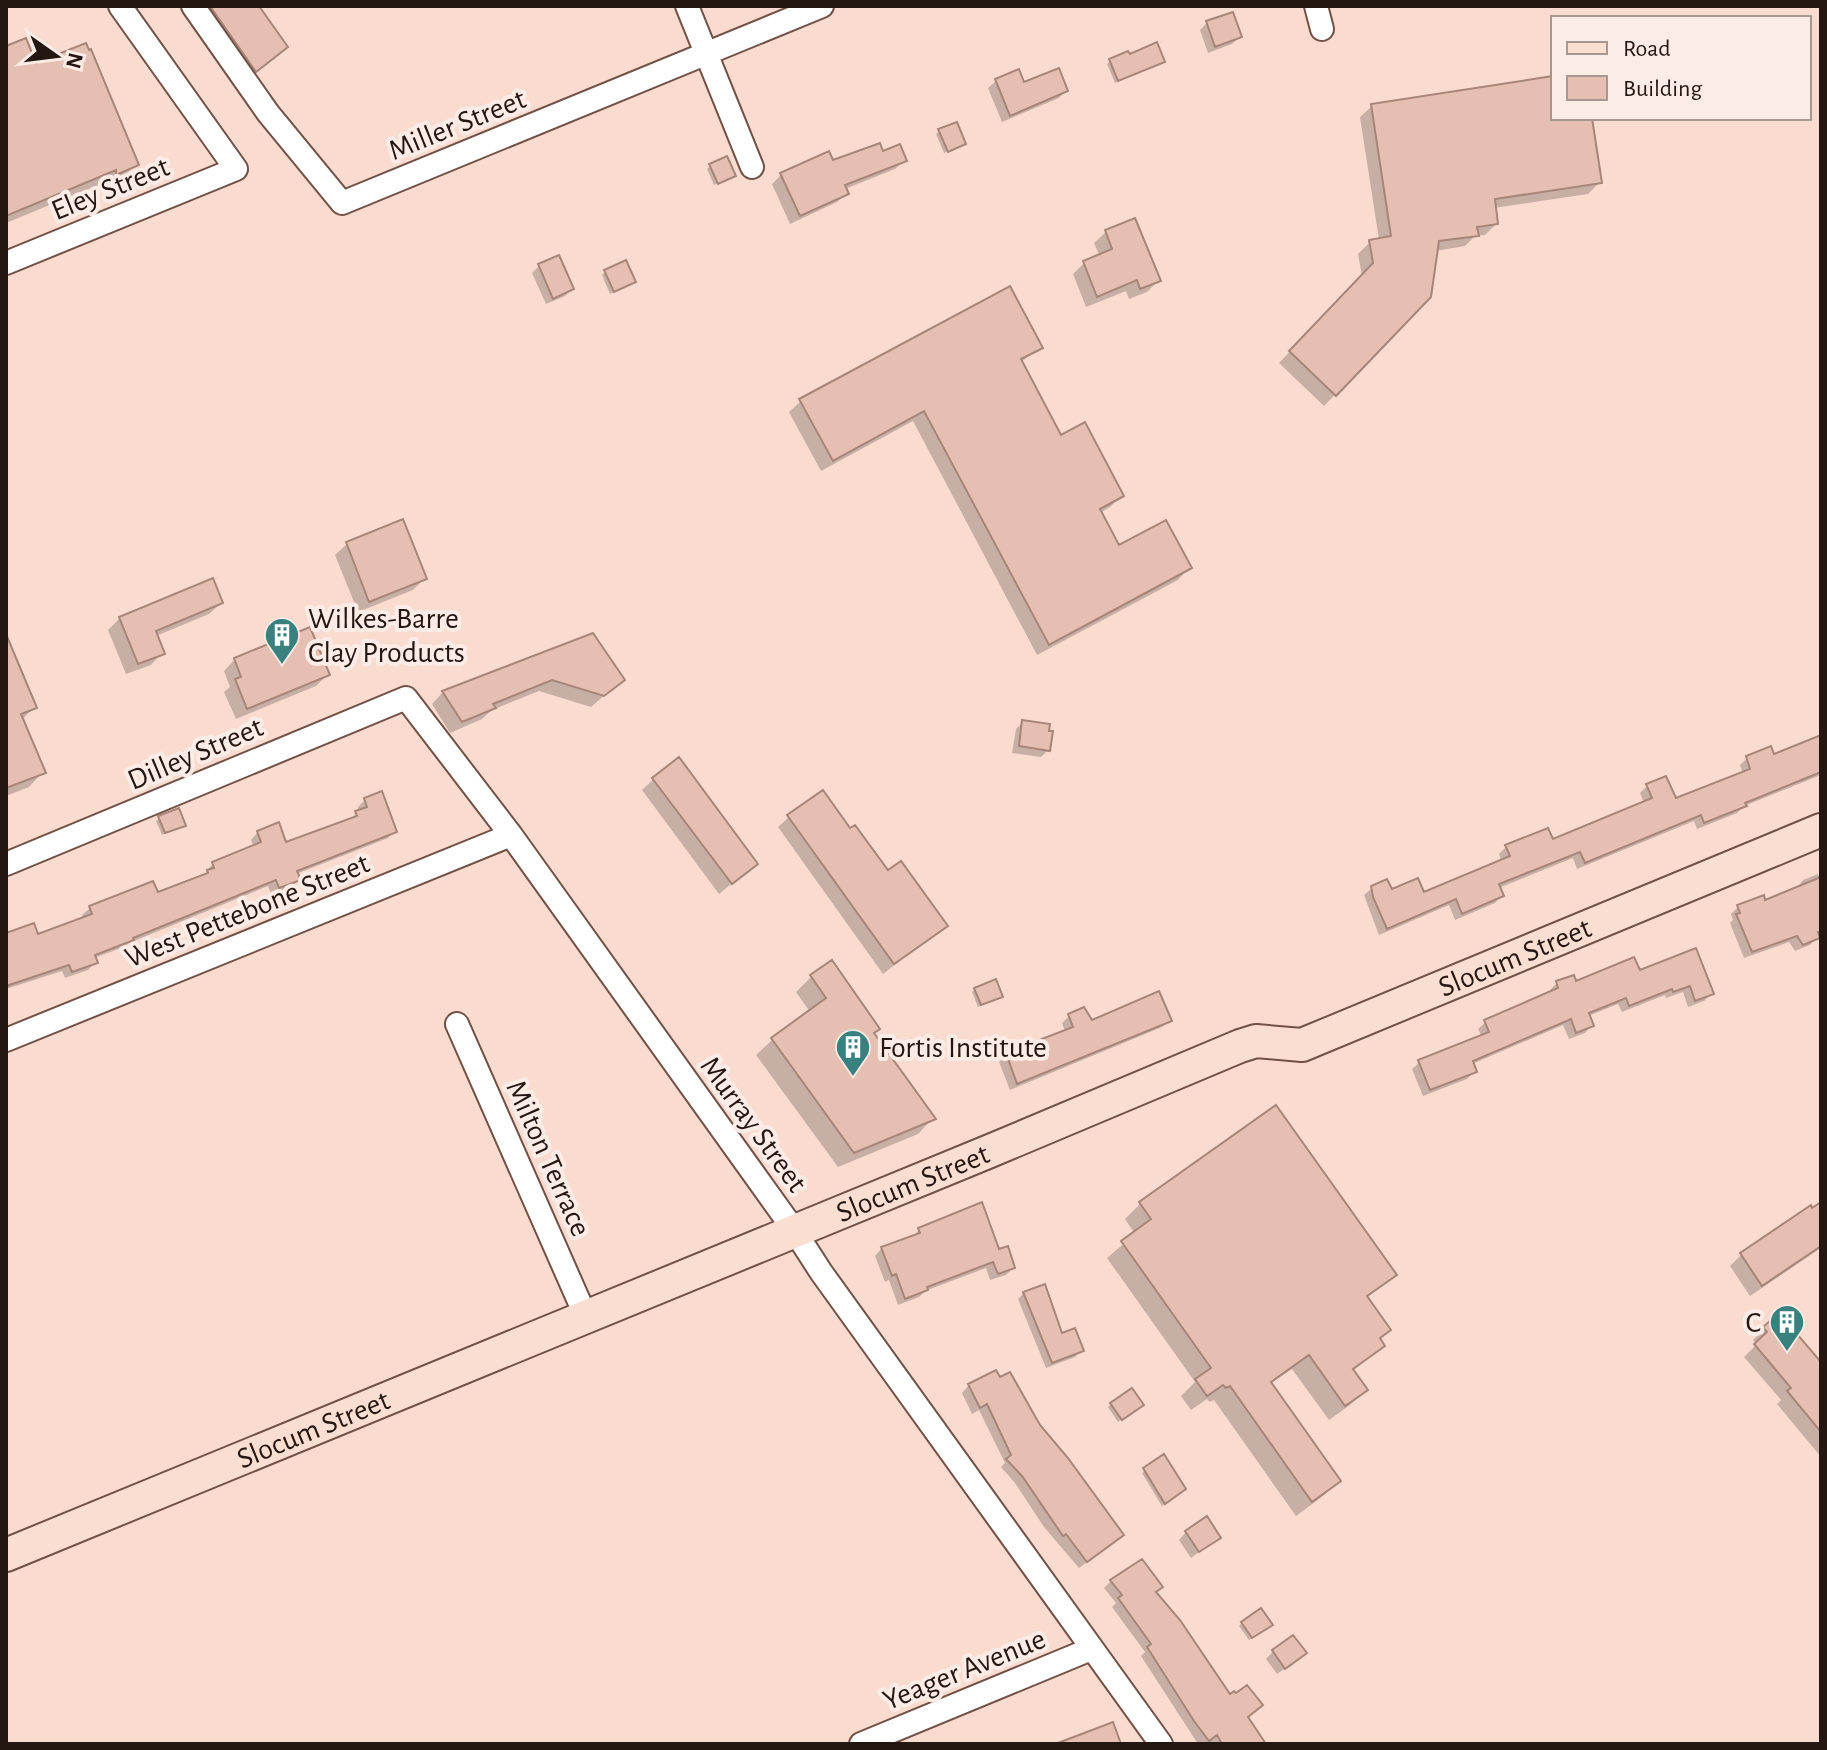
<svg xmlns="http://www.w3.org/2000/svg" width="1827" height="1750" viewBox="0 0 1827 1750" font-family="'Alegreya Sans',sans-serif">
<rect width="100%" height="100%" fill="#fadbd0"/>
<!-- shadow -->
<path fill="#0003" d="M180,6H257L286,47L240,86L189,13Z
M1207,23L1240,37L1232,44L1208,53L1200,30Z
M6,48L35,66L136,164L121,180L101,189V184L6,223Z
M1110,61H1163L1115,83L1107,64Z
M1018,72L1023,85L1066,90L1059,98L1002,122L988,88L996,81Z
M1553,78V118H1590L1600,182L1588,194L1494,208L1496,224L1485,235L1475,236L1465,246L1436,251L1430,296L1324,406L1279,363L1362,276L1358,254L1370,242L1379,240L1360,117L1372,106Z
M940,131L960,146L944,153L936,134Z
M882,154L905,160L895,169L845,189L847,193L837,202L790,224L772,184L781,175Z
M710,166L730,178L714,185L707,169Z
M1106,232L1158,281L1147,292L1129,299L1126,291L1086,307L1073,274L1084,263L1100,257L1094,243Z
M540,265L572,289L565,296L546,304L532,273Z
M605,272L634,282L610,294L602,275Z
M1040,347L1020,363L1060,437L1122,495L1110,507L1100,513L1118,547L1189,568L1178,580L1037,655L913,421L821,471L789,412L801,401Z
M402,522L425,578L413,590L358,612L335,555L347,544Z
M221,603L209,614L156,636L162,653L151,665L126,674L108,630L120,618Z
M593,635L622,680L591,707L539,691L492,710L482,719L450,733L432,704L443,692Z
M235,659L327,675L316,686L236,719L224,692L230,687L224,671Z
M6,669L34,707L22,720L43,772L29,787L6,796Z
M1023,722L1048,750L1041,757L1012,753L1016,729Z
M1821,737V775L1744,806L1737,813L1697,829L1694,821L1577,869L1573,858L1499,888L1502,895L1495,903L1455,920L1449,905L1379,935L1364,895L1372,888L1423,895L1502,862L1499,854L1506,847L1551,842L1644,803L1640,793L1648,785L1675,801L1743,774L1740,765L1747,758L1773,757Z
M654,779L756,864L719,894L642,790Z
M365,800L395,831L388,838L296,874L298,880L291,887L271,894L268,886L129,943L124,947L94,958L96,962L88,970L65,978L62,971L6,989V937L37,936L84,919L82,915L90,908L156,895L207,874L206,871L213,864L254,847L251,840L258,832L285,845L348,821L359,812L358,807Z
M789,817L850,831L887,873L945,926L883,974L778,827Z
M160,818L183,826L162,835L156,821Z
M1818,874L1821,882V933L1816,935L1817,937L1810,945L1795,951L1789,942L1744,958L1730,923L1733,920L1731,914L1738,907L1764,902L1796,889L1803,880Z
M1695,951L1712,993L1704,1001L1688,1007L1683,992L1666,998L1665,995L1622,1012L1618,1004L1588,1016L1592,1025L1585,1033L1569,1039L1563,1025L1472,1064L1475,1071L1467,1079L1423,1096L1412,1069L1420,1062L1482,1037L1478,1029L1486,1022L1551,994L1550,990L1557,983L1575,984L1638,972Z
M832,963L872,1034L933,1118L918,1134L838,1167L756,1055L772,1040L810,1012L796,992L811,977Z
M975,989L1001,996L978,1007L972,992Z
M1069,1016L1091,1023L1170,1020L1162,1027L1010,1090L999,1062L1007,1055L1065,1032L1062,1023Z
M1276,1107L1394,1274L1366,1299L1378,1340L1383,1346L1352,1371L1365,1390L1350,1405L1329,1420L1292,1369L1270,1384L1339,1481L1323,1496L1296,1516L1214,1400L1210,1402L1207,1399L1191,1410L1181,1396L1195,1382L1107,1258L1135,1234L1125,1219L1140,1204Z
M1821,1202V1248L1750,1296L1730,1266L1741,1255Z
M919,1230L998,1252L1013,1268L1006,1275L990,1280L986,1268L925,1291L919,1297L898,1305L889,1280L885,1282L875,1256L882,1248L911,1238Z
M1024,1293L1061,1335L1081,1351L1075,1357L1046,1368L1018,1299Z
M1765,1328L1821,1372V1457L1777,1404L1781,1400L1744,1357L1757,1344L1753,1340Z
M969,1385L1038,1427L1114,1542L1079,1568L1044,1527L1015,1483L1001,1467L1005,1463L979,1410L972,1414L962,1393Z
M1111,1404L1138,1408L1118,1422L1108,1407Z
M1145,1470L1181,1492L1162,1506L1142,1473Z
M1186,1532L1218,1538L1191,1558L1179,1540Z
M1111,1581L1154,1593L1264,1744H1198L1141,1656L1145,1652L1112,1607L1116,1603L1104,1588Z
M1242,1623L1267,1627L1249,1640L1239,1626Z
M1273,1651L1297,1660L1277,1674L1266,1659Z"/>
<!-- building -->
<path fill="#e5c0b2" stroke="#a78578" stroke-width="2" d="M210,6H259L288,47L256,72Z
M1233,12L1242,37L1215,47L1206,21Z
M26,38L36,63L86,43L89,50L91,49L139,165L116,175V170L6,216V46Z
M1157,42L1165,62L1118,81L1109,59L1128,51L1130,54Z
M1059,68L1068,91L1010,116L995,79L1019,69L1024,82Z
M1553,76V118H1592L1602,183L1495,199L1498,224L1477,227L1479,236L1439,241L1431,297L1336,396L1289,351L1373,263L1369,240L1391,236L1371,104Z
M957,122L966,144L948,152L938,129Z
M880,143L883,151L900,144L907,161L845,185L849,194L800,216L780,173L829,151L833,160Z
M727,156L736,176L718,184L709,164Z
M1135,218L1161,281L1140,289L1137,280L1097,297L1083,261L1112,249L1105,230Z
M559,255L574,289L553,299L538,264Z
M626,260L636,282L614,292L604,270Z
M1010,286L1043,348L1021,359L1061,435L1085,422L1124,496L1100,509L1119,545L1166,520L1192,568L1049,645L924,411L833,461L799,399Z
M403,519L427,579L369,602L346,542Z
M213,578L223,603L156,631L165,654L138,664L119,617Z
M310,627L330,675L247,709L235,679L241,677L234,658Z
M593,633L625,680L604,696L552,680L493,704L496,708L462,722L442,691Z
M6,634L37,708L21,714L46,773L6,788Z
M1022,720L1050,724L1049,731H1053L1050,751L1019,746Z
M1821,735V772L1745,803L1747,806L1704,823L1701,815L1585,863L1580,852L1499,884L1504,896L1462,914L1456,899L1387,929L1373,897L1371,886L1387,879L1392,889L1418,878L1424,892L1510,856L1505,845L1548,828L1553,839L1652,798L1646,784L1666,776L1676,798L1750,769L1746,756L1771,746L1774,754Z
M679,757L758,864L732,884L652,778Z
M823,790L850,828L855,825L888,870L901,861L948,926L894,964L787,815Z
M382,791L397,832L297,871L301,880L279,888L276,880L133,938L134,940L95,955L98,963L72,972L69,965L6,986V933L34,923L38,934L92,914L89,906L153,881L158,892L208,873L207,870L214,868L212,862L261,842L257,831L279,822L286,842L357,816L355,811L367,807L364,798Z
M179,808L186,826L165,833L158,816Z
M1821,877V932H1818L1820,938L1803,945L1797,936L1752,952L1736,914L1740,913L1737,905L1764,895L1765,900Z
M1696,948L1714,994L1695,1001L1690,986L1673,992L1672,989L1629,1006L1626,998L1589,1013L1594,1026L1576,1033L1571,1019L1473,1061L1477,1072L1430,1090L1418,1060L1489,1032L1484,1020L1558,988L1556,981L1574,975L1576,981L1634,957L1640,970Z
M832,960L880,1029L874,1033L936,1119L854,1153L771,1038L826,998L810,975Z
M996,979L1003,997L981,1005L974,988Z
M1159,991L1172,1021L1017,1084L1006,1053L1073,1027L1068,1014L1084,1007L1092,1020Z
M1276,1105L1397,1275L1367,1296L1391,1330L1380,1338L1385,1346L1353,1369L1368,1390L1345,1406L1309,1355L1271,1382L1341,1481L1312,1502L1230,1386L1226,1388L1223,1385L1207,1396L1195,1379L1211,1368L1121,1241L1151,1219L1139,1202Z
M982,1202L999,1249L1008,1246L1015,1268L998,1274L993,1262L927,1287L928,1290L905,1299L896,1274L892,1276L881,1247L920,1233L918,1228Z
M1821,1202V1246L1762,1286L1740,1253L1811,1205L1812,1208Z
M1045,1284L1062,1333L1075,1328L1084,1351L1052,1363L1023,1292Z
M1779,1313L1821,1362V1432L1787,1391L1791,1388L1754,1344L1767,1332L1763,1327Z
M996,1370L1000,1377L1010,1372L1040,1425L1068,1458L1124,1535L1087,1562L1066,1534L1063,1536L1022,1476L1006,1459L1011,1455L987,1404L980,1408L968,1384Z
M1132,1388L1144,1405L1122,1420L1110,1403Z
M1164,1454L1186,1489L1165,1504L1143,1468Z
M1207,1516L1221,1538L1199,1552L1185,1531Z
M1142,1559L1163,1587L1156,1592L1180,1620L1230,1694L1234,1691L1236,1693L1247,1685L1263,1705L1248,1717L1266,1744H1222L1217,1735L1209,1741L1194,1721L1147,1647L1151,1644L1118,1598L1122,1595L1110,1580Z
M1261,1608L1273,1625L1252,1638L1241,1622Z
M1293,1635L1307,1653L1285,1669L1272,1650Z
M1113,1722L1121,1744H1059L1058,1743Z"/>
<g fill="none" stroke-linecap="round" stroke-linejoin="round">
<!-- street casing -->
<g stroke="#715145" stroke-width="26">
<path id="street" d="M193,6L268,113L342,203L822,6
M687,6L752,167
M1316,6L1322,29
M6,263L236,169L120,6
M6,864L406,698L511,835L794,1230L821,1272L1161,1744
M457,1024L586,1317
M6,1040L511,835
M861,1744L1091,1649"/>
</g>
<!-- secondary casing -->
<g stroke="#715145" stroke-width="36">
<g id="secondary">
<path id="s1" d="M6,1555L990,1151L1240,1046L1256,1041L1302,1045L1821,830"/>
</g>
</g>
<!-- street -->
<use href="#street" stroke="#fff" stroke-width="22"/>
<!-- secondary -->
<use href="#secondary" stroke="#fbded2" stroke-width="32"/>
</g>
<!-- icons -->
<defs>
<g id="building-pin" transform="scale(1.8)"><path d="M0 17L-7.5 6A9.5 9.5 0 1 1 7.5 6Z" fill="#38817e" stroke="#fcece6"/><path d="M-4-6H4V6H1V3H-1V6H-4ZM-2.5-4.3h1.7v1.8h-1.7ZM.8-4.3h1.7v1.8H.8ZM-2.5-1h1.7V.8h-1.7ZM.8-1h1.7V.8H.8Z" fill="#fff"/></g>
</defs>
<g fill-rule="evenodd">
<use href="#building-pin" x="282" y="635"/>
<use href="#building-pin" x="853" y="1047"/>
<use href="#building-pin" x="1787" y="1322"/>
</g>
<g text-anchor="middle" stroke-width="8" stroke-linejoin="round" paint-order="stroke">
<!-- street labels -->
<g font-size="30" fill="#241712" stroke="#fcece6">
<text transform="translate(457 124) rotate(-22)" y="10">Miller Street</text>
<text transform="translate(110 188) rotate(-22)" y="10">Eley Street</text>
<text transform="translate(195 753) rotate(-23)" y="10">Dilley Street</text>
<text transform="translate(247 910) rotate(-22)" y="10">West Pettebone Street</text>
<text dy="10" stroke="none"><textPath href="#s1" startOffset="1628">Slocum Street</textPath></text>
<text transform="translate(754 1124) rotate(54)" y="10">Murray Street</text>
<text transform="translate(549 1158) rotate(66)" y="10">Milton Terrace</text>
<text dy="10" stroke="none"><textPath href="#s1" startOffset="980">Slocum Street</textPath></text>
<text dy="10" stroke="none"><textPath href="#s1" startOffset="332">Slocum Street</textPath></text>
<text transform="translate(964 1669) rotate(-22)" y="10">Yeager Avenue</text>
</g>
<!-- poi labels -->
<g font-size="30" fill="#241712" stroke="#fcece6" text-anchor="start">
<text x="308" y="628">Wilkes-Barre<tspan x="308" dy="34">Clay Products</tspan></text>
<text x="879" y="1057">Fortis Institute</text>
<text x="1761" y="1332" text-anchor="end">C</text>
</g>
</g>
<!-- border -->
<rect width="1827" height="1750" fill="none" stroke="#241712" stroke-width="16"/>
<!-- legend -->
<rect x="1551" y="16" width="260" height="104" fill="#fcece6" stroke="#a69791" stroke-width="2"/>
<rect x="1567" y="42" width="40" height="12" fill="#fbded2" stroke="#a69791" stroke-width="2"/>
<text x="1623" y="56" font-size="24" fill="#241712">Road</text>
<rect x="1567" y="76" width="40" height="24" fill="#e5c0b2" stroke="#a69791" stroke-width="2"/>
<text x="1623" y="96" font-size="24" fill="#241712">Building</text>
<!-- north arrow -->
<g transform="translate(56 56) rotate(104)" stroke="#fcece6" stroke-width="6" paint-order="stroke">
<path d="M0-6L14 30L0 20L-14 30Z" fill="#241712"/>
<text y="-12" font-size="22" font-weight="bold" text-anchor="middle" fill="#241712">N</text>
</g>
</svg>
